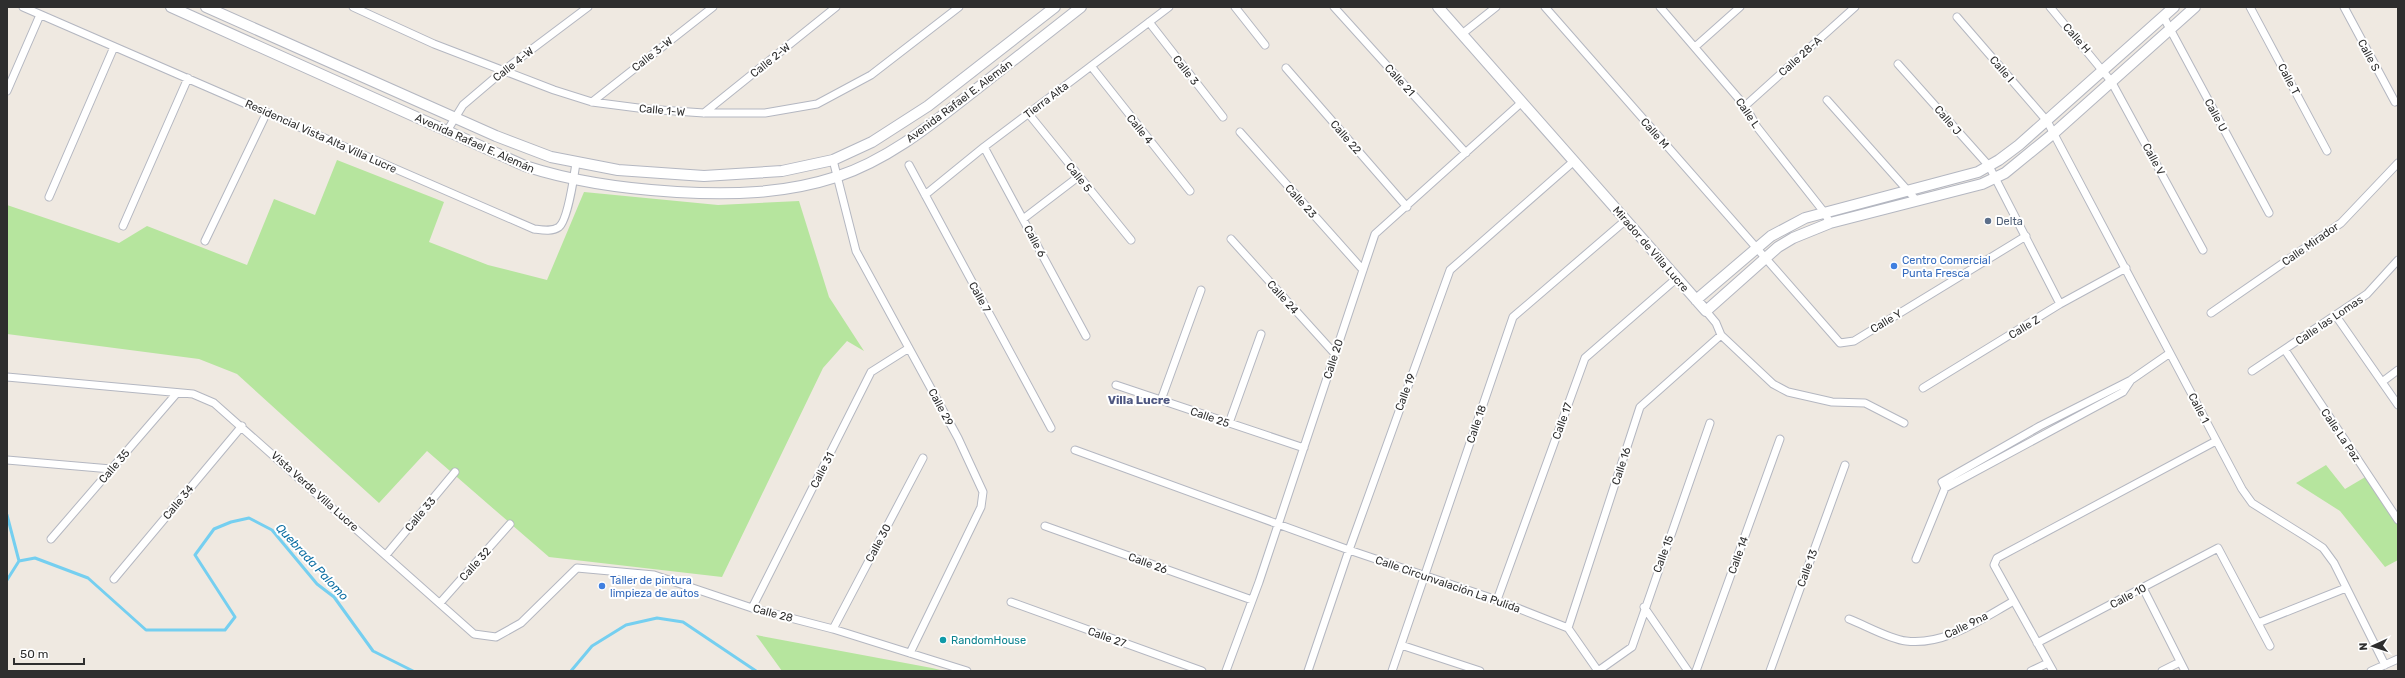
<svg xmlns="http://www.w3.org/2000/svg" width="2405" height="678" viewBox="0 0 2405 678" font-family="Rubik,sans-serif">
<rect width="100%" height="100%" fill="#efe9e1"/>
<!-- green -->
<path fill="#b6e59e" d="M337,160L444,202L429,242L488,265L547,280L584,192L718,205L799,201L829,297L864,351L847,341L823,368L722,577L549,557L427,451L379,503L237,374L199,359L7,334V205L119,243L147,226L247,265L274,199L315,215Z
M2326,465L2345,489L2367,476L2398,521V560L2385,567L2340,511L2296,483Z
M756,635L932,668L945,671H782Z"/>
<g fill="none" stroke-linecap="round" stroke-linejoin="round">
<!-- stream -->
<path stroke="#75cff0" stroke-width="3" d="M7,515L19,561
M7,580L19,561L35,558L88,578L146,630H225L235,617L195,555L214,529L231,522L249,518L272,530L317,584L334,597L373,651L413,671
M571,671L592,646L626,625L657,618L683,622L756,671"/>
<!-- street casing -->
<g stroke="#b4b7c1" stroke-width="9">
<path id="street" d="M23,7L534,229C542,230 552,232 559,227C568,220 574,176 576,163
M353,7L434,44L554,90L592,102L646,109L704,113H765L817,104L871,75L959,7
M1235,7L1265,45
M1334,7L1466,153
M1545,7L1840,343L1854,341L2026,236
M1660,7L1745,106L1757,127L1824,212L1830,223
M2050,7L2111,81L2203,250
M2250,7L2327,151
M2344,7L2395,102
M2163,16L2269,213
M1957,17L2047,121L2242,489L2252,503L2308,538L2323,548L2334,563L2385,665
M1149,22L1223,117
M1462,34L1496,7
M1695,47L1740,7
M1898,64L1989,166L2060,304
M1091,66L1190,191
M1286,68L1407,207
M7,91L40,15
M1827,100L1917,201
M592,102L713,7
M1745,106L1855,7
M704,113L836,7
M1028,113L1131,240
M447,131L463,105L503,71L588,7
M1240,132L1363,270
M984,147L1086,336
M833,160L856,251L958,438L983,492L981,507L910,653
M909,165L1051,428
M925,195L984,147L1169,7
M49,197L114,47
M1023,219L1078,177
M123,226L188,78
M1231,239L1335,354
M205,241L267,112
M1706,311L1716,323L1721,335L1773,384L1788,392L1832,402L1865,403L1904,423
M2211,313L2341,223L2398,163
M2336,316L2398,405
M2285,350L2398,520
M2252,371L2367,294L2398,260
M7,377L193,394L214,403L474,634L496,637L521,623L577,568L654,575L752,608L833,629L967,671
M2382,382L2398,370
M1116,385L1304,448
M1923,388L2060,304L2126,268
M1161,400L1201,290
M1229,423L1261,334
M1075,450L1349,550L1497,600L1568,628L1598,671
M7,460L111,469
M1945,488L1942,482L2040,426L2131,380L2170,353
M1045,526L1252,600
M51,539L177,393
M386,555L455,472
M1916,559L1945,488L2123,392L2131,380
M114,579L242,426
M2143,588L2185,671
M1497,600L1585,358L1677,278
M1011,602L1202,671
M440,603L510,524
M1644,607L1688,671
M752,608L871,372L909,348
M1849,619C1865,625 1889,639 1906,641C1945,646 1981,619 2014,601
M2258,623L2346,588
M1568,628L1640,407L1721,335
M833,629L923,458
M2037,643L2218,548L2270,646
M1401,645L1480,671
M1226,671L1259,582L1375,234L1522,102
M1308,671L1349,550L1450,270L1574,161
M1392,671L1513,317L1626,220
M1598,671L1632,647L1710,423
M1696,671L1780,439
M1770,671L1845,465
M2031,671L2048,663
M2053,671L1994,565L1997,558L2216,441
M2162,671L2180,662
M2371,671L2398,659"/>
</g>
<!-- secondary casing -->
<g stroke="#b4b7c1" stroke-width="12">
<path id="secondary" d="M171,7L525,166C574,182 626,189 677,192C731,195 784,194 836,177C888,160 932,124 974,91C1010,63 1045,35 1081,7
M206,7L496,136L551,157L618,170L704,176L782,171L833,160L872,142L928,106L1055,7
M1438,7L1706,311L1778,247L1793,238L1830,223L1982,184L2005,173L2054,133L2195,7
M1696,300L1771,236L1805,218L1978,172L1999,160L2019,145L2174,7"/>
</g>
<!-- street -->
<use href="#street" stroke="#fff" stroke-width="7"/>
<!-- secondary -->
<use href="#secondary" stroke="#fff" stroke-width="10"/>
</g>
<!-- markers -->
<circle fill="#5c6f8a" stroke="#fff" stroke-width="1.5" cx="1988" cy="221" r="4"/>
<g fill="#3f7fe0" stroke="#fff" stroke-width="1.5">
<circle cx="1894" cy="266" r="4"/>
<circle cx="602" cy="586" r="4"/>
</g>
<circle fill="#0f9aa8" stroke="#fff" stroke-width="1.5" cx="943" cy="640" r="4"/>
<g text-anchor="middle" stroke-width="4" stroke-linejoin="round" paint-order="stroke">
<!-- street labels -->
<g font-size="11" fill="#2e2e2e" stroke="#fff">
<text transform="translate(2077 38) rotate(49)" y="4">Calle H</text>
<text transform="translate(652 54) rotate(-38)" y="4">Calle 3-W</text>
<text transform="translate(2369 55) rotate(62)" y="4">Calle S</text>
<text transform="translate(1800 56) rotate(-42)" y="4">Calle 28-A</text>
<text transform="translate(770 60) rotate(-39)" y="4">Calle 2-W</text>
<text transform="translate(513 64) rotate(-38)" y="4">Calle 4-W</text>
<text transform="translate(2002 69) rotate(49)" y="4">Calle I</text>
<text transform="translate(1186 70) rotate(52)" y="4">Calle 3</text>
<text transform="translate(2289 79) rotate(62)" y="4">Calle T</text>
<text transform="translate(1400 80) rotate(48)" y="4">Calle 21</text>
<text transform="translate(1046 100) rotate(-37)" y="4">Tierra Alta</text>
<text transform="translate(959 101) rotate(-37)" y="4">Avenida Rafael E. Alemán</text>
<text transform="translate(662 110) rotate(5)" y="4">Calle 1-W</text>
<text transform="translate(1748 113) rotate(56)" y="4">Calle L</text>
<text transform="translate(2216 115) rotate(62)" y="4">Calle U</text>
<text transform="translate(1948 120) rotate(49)" y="4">Calle J</text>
<text transform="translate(1140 129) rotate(51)" y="4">Calle 4</text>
<text transform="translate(1655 133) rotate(49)" y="4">Calle M</text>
<text transform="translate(321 136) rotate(24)" y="4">Residencial Vista Alta Villa Lucre</text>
<text transform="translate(1346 137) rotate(49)" y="4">Calle 22</text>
<text transform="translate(475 143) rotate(24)" y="4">Avenida Rafael E. Alemán</text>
<text transform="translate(2154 159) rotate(62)" y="4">Calle V</text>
<text transform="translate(1079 177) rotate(51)" y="4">Calle 5</text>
<text transform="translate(1301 201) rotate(48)" y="4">Calle 23</text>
<text transform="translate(1035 241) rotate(62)" y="4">Calle 6</text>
<text transform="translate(2310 244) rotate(-35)" y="4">Calle Mirador</text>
<text transform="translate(1651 249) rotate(49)" y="4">Mirador de Villa Lucre</text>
<text transform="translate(980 297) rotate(61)" y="4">Calle 7</text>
<text transform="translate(1283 297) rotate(48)" y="4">Calle 24</text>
<text transform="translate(2329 320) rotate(-34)" y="4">Calle las Lomas</text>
<text transform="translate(1886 321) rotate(-31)" y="4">Calle Y</text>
<text transform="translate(2024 327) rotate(-31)" y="4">Calle Z</text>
<text transform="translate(1333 359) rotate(-72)" y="4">Calle 20</text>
<text transform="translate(1405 392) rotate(-70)" y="4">Calle 19</text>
<text transform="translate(941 407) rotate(62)" y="4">Calle 29</text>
<text transform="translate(2199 408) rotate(62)" y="4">Calle 1</text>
<text transform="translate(1210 417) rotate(19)" y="4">Calle 25</text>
<text transform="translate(1562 421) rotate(-70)" y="4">Calle 17</text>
<text transform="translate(1476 424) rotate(-71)" y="4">Calle 18</text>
<text transform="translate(2341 435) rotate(56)" y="4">Calle La Paz</text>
<text transform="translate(114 466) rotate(-49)" y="4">Calle 35</text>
<text transform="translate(1621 466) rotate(-72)" y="4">Calle 16</text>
<text transform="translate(822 470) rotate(-63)" y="4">Calle 31</text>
<text transform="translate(315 491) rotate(42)" y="4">Vista Verde Villa Lucre</text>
<text transform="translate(178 502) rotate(-50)" y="4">Calle 34</text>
<text transform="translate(420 514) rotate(-50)" y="4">Calle 33</text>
<text transform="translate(878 543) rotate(-62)" y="4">Calle 30</text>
<text transform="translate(1663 554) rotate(-70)" y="4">Calle 15</text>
<text transform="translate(1738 555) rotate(-70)" y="4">Calle 14</text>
<text transform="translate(1148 563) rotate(20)" y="4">Calle 26</text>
<text transform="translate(475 564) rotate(-48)" y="4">Calle 32</text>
<text transform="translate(1807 568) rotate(-70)" y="4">Calle 13</text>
<text transform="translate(1448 584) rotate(19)" y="4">Calle Circunvalación La Pulida</text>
<text transform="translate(2128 596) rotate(-28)" y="4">Calle 10</text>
<text transform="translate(773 613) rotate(15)" y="4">Calle 28</text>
<text transform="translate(1966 625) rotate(-26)" y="4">Calle 9na</text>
<text transform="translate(1107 637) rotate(20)" y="4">Calle 27</text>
</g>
<!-- service labels -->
<g font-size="11" fill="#4e5e75" stroke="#fff" text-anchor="start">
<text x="1996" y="225">Delta</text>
</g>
<!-- shop labels -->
<g font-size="11" fill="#366cbe" stroke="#fff" text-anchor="start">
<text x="1902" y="264">Centro Comercial<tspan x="1902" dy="13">Punta Fresca</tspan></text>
<text x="610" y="584">Taller de pintura<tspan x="610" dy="13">limpieza de autos</tspan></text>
</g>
<!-- culture labels -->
<g font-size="11" fill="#0d838f" stroke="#fff" text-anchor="start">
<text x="951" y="644">RandomHouse</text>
</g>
<!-- neighbourhood labels -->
<g font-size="12" font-weight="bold" fill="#4d5680" stroke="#fff">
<text x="1139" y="404">Villa Lucre</text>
</g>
<!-- water labels -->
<g font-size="12" font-style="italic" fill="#0d6fa3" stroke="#fff">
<text transform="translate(312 562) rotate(47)" y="4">Quebrada Palomo</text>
</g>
</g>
<!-- border -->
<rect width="2405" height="678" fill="none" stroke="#2e2e2e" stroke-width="16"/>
<!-- north arrow -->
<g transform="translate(2373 646) rotate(267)" stroke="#ffffff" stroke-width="3" paint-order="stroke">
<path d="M0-3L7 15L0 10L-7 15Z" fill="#2e2e2e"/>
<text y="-6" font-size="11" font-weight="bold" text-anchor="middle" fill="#2e2e2e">N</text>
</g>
<!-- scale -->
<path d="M14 658v6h70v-6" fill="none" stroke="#2e2e2e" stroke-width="2"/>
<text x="20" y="658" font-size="12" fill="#2e2e2e" stroke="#ffffff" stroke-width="3" paint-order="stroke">50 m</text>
</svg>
